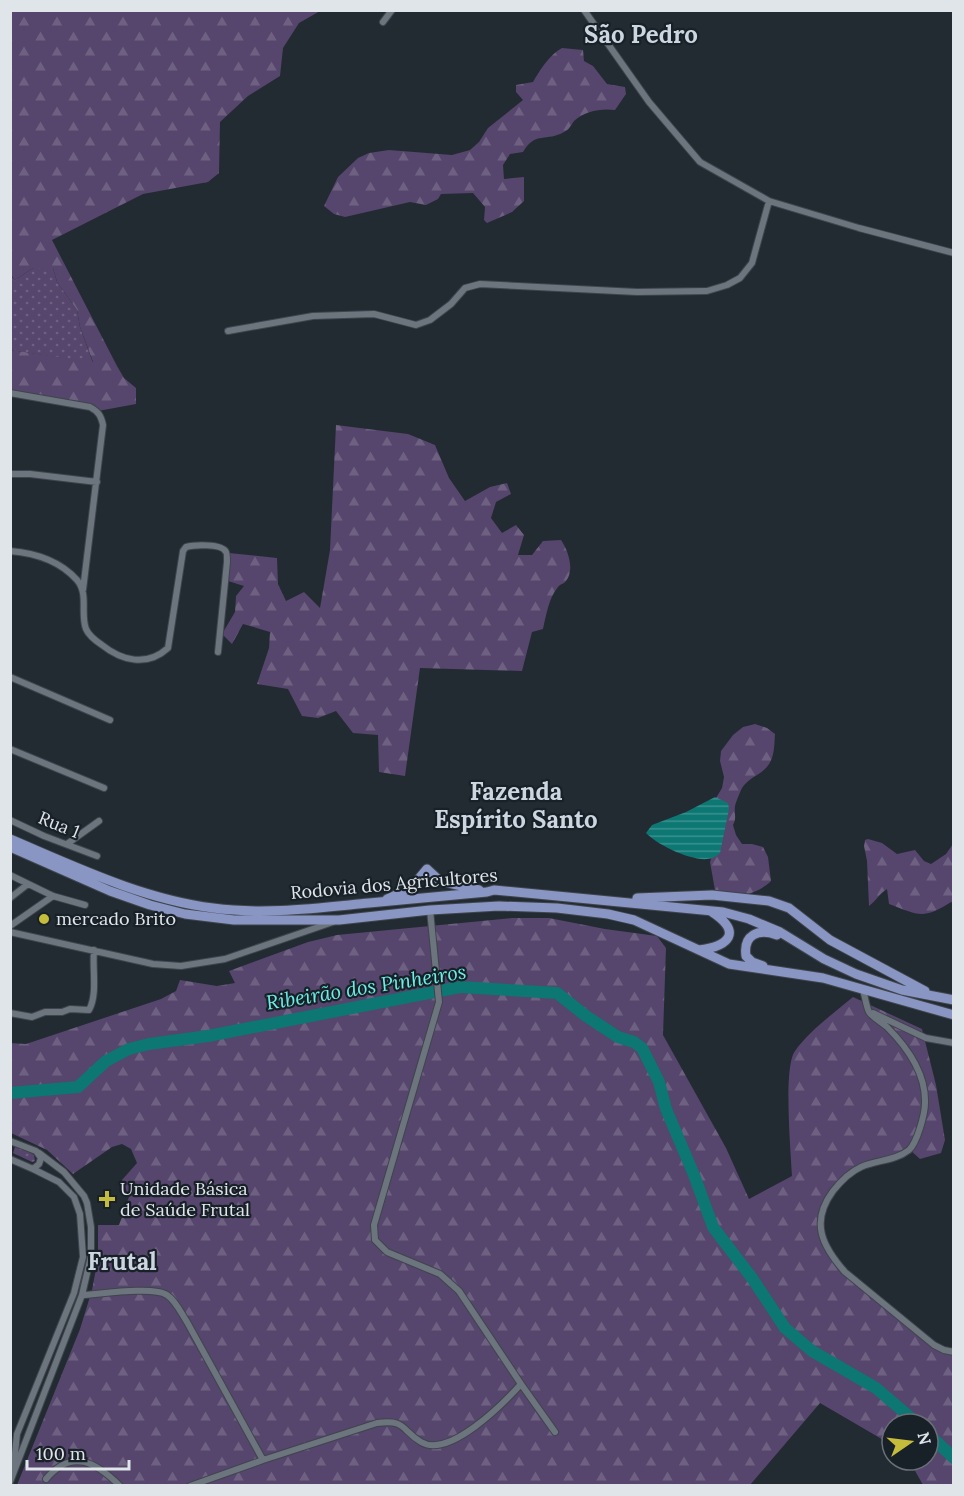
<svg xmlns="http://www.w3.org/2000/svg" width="964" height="1496" viewBox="0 0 964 1496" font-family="Lora,serif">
<defs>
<pattern id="grass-dots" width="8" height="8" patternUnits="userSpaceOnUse" patternTransform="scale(1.5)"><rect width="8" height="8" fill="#56456c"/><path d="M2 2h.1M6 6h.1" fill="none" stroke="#6e6081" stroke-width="1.8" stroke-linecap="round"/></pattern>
<pattern id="forest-firs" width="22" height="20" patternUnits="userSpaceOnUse" patternTransform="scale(1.5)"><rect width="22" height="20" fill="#56456c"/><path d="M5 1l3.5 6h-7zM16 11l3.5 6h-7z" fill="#6e6081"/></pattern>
<pattern id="water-rules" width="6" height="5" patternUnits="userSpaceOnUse" patternTransform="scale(1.5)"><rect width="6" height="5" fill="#0c7773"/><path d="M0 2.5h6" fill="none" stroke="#3b918e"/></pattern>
</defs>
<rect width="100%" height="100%" fill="#222a32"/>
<!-- grass -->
<path fill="url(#grass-dots)" d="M33,268H53L57,282L77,310L80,327L93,363L11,350L10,275L15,280Z
M15,1147L23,1148L34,1155L35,1161L32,1162L13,1153Z"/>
<!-- forest -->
<path fill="url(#forest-firs)" d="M10,11H320L299,23L283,48L280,76L248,96L220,122L219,173L208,182L143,194L52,240L117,366L124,378L136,388V404L98,411L11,393V350L93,362L80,327L77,310L57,282L53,268H33L15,280L11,275Z
M562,48L583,50L584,61L593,66L607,84L625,87L626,94L615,110C601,108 585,111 574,121C571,125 569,130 564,132C547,142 535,131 523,152L510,154L503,165L504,179L524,177V201L512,212L487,223L484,220L485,207L473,193L441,194L438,199L426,205L410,202L345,217L334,214L324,206L338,177L358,158L369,153L389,150L452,155L470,150L479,142L488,128L523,100L516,92V85L533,82C540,70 550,54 562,48Z
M336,425L408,434L435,445L449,478L465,501L490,487L507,483L511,494L496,502L491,518L502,533L516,525L524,535L518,555H532L543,541L561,540C568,550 575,570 566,581C564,584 560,584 558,587C549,597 546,616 543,629L532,632L522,671L420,668L405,776L379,772L378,735L353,733L336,711L318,718L302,716L288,689L257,684L269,648L270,632L243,624L232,644L222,634L235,612L236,596L244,586L228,581L229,553L277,558L278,584L286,601L304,592L320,608L330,550Z
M755,724L767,728L775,734C774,753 774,765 757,775C752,778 745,783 742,788C740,792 736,802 735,806C734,813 737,818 733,825L736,835L742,844H752L763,847L768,857L771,881C758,894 735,899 716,896L710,862L718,839L716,798L722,788L724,777L720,761L721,751L733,735L743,727Z
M868,839L882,843L897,854L915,850L924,861L931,864L946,854L953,844V903L951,902C923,920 918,915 889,904L887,889C879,894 876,901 869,906L867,861L864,846L865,840Z
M512,918H549L605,929L657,936L666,948L663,1035L726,1148L749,1199L792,1176C791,1153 783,1067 795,1051C808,1032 835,1012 853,997L922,1029L936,1085L945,1140L941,1153L920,1159L910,1150L854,1171L827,1199L820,1225L834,1260L934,1345L953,1352V1485H923L909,1460H928V1424H892V1445L820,1403L750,1485H17L80,1329L92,1290L98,1258V1225H119L129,1197L122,1180L137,1163L131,1149L122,1144L112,1147L73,1174L47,1150L11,1133L10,1043L26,1044L161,999L176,991L180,980L217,986L235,983L229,971L308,942L337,935Z"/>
<!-- water -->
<path fill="url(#water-rules)" d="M715,797L728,803L729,809L720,853C718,855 715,857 712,858C696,864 657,845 646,833L652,825L686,812Z"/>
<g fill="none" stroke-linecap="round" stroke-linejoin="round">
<!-- river -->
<path stroke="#0c7773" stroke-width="12" d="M10,1093L78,1087L106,1061L129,1049L149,1044L208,1036L460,987L557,993L586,1016L618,1037L634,1042L642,1048L659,1082L666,1109L694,1175L713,1227L752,1278L785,1328L812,1351L876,1388L918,1424
M928,1434L954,1458"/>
<!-- minor casing -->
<g stroke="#3f454b" stroke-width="8">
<path id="minor" d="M584,10L649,102L700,162L769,201L859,228L954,253
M383,22L392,10
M228,331L313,316L374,314L416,325L430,320L451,304L465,288L480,284L637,292L707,291L727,285L740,278L752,263L769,201
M10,393L90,407C99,412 101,416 103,425L83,590
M10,474H30L97,482
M10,551C35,553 60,561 77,580C89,594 80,613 86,629C89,636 96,641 102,645C122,661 147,667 168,648L183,551L186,547C193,545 222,543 226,552C227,553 227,561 227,562L218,652
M10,677L110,720
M10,749L104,788
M10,820L44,836L97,856
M67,844L99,821
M10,875L53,896L85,905
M10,898L28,884
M10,926L53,896
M10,932L153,964L181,966L225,959L333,922
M863,990C865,996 866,1006 869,1012C873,1018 882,1022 887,1027C907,1047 926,1073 925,1103C925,1114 917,1143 909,1150C895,1161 876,1160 861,1167C850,1172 841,1181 833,1191C810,1222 822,1246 845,1272L934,1345L944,1350L954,1352
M10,1013L32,1017L45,1012H62L70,1009L89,1010C98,994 92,968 94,950
M873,1013L926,1038L954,1043
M10,1141L36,1151L41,1158L39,1164L33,1169L10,1159
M82,1295C100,1294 154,1286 167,1295C176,1301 181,1313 187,1322L263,1460L377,1423C406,1419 401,1430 421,1442C449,1459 504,1403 521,1384L459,1291L440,1274L387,1252L375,1240L374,1225L439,1002L430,910
M521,1384L555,1432
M13,1472L17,1434L74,1293L83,1257L80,1214L74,1197L59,1182L33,1169
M46,1479C72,1448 96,1462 120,1486
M10,1482L82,1295L91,1256V1227L87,1203L84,1196L64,1172L39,1153
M190,1486L263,1460"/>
</g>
<!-- primary casing -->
<g stroke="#3f454b" stroke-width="11">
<path id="primary" d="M10,839C76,867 142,899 213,908C265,915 317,908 369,903C408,899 448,896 487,892L494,890L723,912L749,919L780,932L824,959L856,974L902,990L954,1000
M10,847L110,891L150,905L185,914L234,920H339L430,910L499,906L557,908L608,914L634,920L729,964L823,978L954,1015
M637,898L712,895L769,901L789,908L830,940L925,991
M387,899L411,888L427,869L440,881L479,890
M699,950C730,946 742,932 712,912
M763,966L752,962L746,956C743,935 758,928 777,935"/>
</g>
<!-- minor -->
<use href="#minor" stroke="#6c757e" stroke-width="6"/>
<!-- primary -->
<use href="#primary" stroke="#8995c2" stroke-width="9"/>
</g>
<!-- markers -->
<g fill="#c6bc3c" stroke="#192128" stroke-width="2">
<circle cx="44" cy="919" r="6"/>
<path d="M104 1190h6v6h6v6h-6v6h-6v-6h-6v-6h6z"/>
</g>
<g text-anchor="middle" stroke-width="4.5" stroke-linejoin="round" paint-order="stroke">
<!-- street labels -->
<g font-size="18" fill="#e0e5ea" stroke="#192128">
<text transform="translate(59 825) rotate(22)" y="6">Rua 1</text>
<text transform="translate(394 884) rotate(-5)" y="6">Rodovia dos Agricultores</text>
</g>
<!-- poi labels -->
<g font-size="18" fill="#e0e5ea" stroke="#192128" text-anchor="start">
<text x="56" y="925">mercado Brito</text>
<text x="120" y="1195">Unidade Básica<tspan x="120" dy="21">de Saúde Frutal</tspan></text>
</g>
<!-- water labels -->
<g font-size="20" font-style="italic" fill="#6befe7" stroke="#192128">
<text transform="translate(366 987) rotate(-9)" y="7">Ribeirão dos Pinheiros</text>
</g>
<!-- district labels -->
<g font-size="24" font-weight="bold" fill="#ccd6e0" stroke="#192128">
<text x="641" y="43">São Pedro</text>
<text x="516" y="800">Fazenda<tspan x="516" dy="28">Espírito Santo</tspan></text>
<text x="122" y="1270">Frutal</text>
</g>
</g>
<!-- border -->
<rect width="964" height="1496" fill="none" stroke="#e0e5ea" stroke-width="24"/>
<!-- north arrow -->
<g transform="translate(910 1442) rotate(76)"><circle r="28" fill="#192128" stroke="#696f76" stroke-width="1.5"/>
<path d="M0-4.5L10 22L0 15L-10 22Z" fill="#c6bc3c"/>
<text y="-9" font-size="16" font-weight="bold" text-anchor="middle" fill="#e0e5ea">N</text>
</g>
<!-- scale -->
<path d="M27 1460v9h102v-9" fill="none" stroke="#e0e5ea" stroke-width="3"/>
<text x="36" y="1460" font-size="18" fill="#e0e5ea" stroke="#192128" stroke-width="4.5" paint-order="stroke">100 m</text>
</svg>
